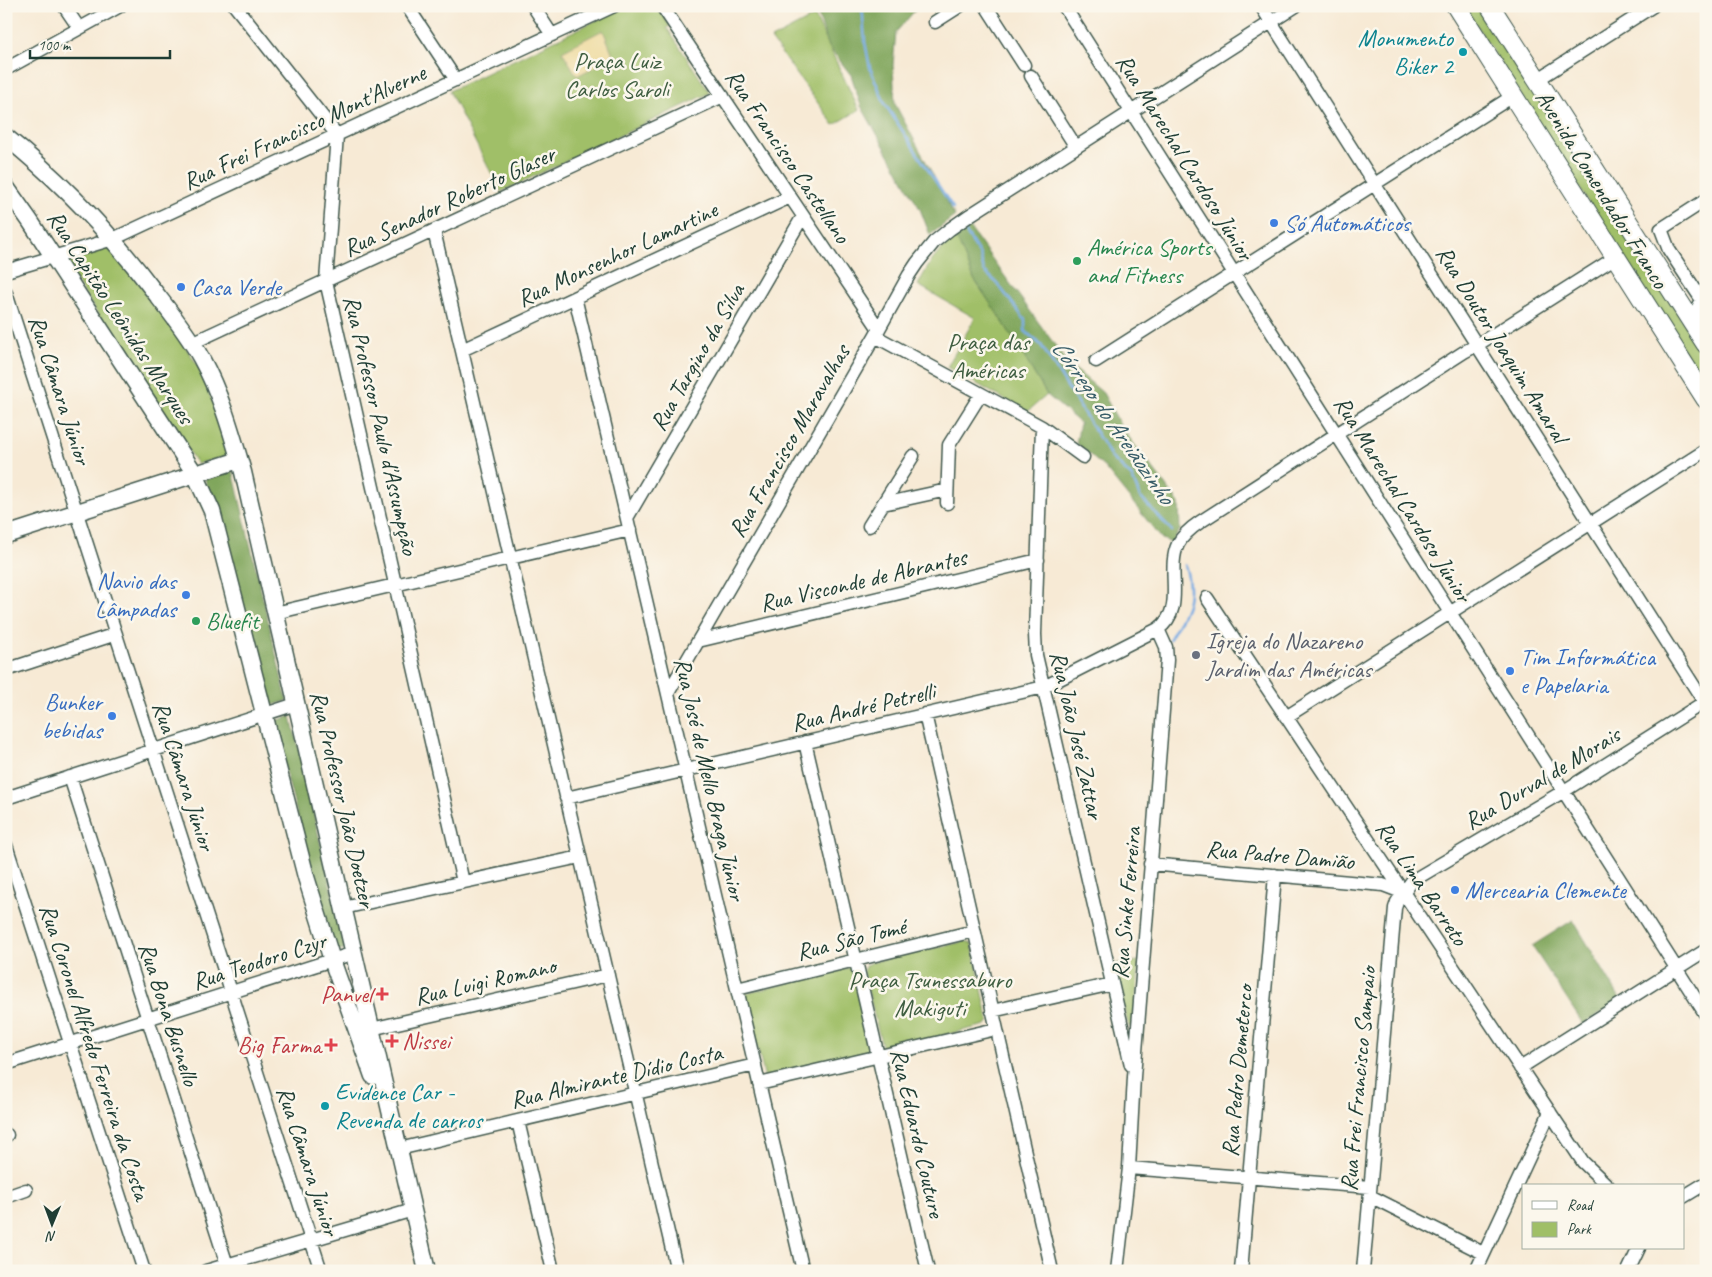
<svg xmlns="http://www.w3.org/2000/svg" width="1712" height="1277" viewBox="0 0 1712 1277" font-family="Caveat,sans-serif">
<rect width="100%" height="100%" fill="#fbf7ec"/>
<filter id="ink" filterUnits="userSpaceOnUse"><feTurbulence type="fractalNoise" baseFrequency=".02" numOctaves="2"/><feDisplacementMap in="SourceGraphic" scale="10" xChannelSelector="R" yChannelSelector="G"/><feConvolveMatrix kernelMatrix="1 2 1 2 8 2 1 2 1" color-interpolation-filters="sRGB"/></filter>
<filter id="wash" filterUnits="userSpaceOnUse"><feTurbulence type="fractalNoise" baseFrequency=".0096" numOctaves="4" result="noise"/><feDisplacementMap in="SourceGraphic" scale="20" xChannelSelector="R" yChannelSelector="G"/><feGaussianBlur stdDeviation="1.12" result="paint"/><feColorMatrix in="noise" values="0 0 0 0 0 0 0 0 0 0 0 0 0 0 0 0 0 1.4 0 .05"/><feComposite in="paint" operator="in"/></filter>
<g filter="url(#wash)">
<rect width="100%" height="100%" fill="#f7ead5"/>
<!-- green -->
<path fill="#a0bf67" stroke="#607e4e" d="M626,6H657L670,26L667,28L710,93L501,192L449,91Z
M1464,6H1482L1706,357V388Z
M815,16L859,110L834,125L771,39Z
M956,237L974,279L1005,325L1047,395L1027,412L947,367L975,318L918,285C929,264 936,252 956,237Z
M109,245L165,315L200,369L232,455L197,464L62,260Z
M966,941L972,944L989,1021L986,1025L886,1049L882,1046L863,971L866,965L872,962Z
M1139,961L1135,1026L1129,1027L1111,964Z
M852,967L873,1052L765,1078L744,994Z"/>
<!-- forest -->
<path fill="#80a65c" stroke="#507248" d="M815,6H919L896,32L893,65L895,104L955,216L930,235L920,209L861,106L851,75L829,47Z
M969,227L1068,363L1103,393L1122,428L1179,503L1180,530L1172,543L1162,539L1105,468L1076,443L1080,423L1047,395L1005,325L974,279L956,237Z
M233,471L287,701L270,706L205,479Z
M291,716L345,949L334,951L272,722Z
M1573,920L1621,1000L1583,1024L1532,946Z"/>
<!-- sand -->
<path fill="#eeda9e" stroke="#868c69" d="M603,30L614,57L577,76L562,51Z"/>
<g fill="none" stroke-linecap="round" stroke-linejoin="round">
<!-- stream -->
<path stroke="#76abe4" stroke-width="2.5" d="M862,6L865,42L870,68L885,104L953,208
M965,231L980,255L984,271L997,283L1025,320V331L1041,345L1112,458L1132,477L1140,497L1172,531
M1169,640C1186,611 1195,598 1185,565"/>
</g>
</g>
<g filter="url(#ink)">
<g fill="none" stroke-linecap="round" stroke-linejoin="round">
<!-- minor casing -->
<g stroke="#3f574c" stroke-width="15">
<path id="minor" d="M64,6L79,28
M235,6L337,135L326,281L463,882
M407,6L456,80
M533,6L552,35
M662,6L879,329
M986,6L1024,65
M1064,6L1706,1015
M1261,6L1706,705
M935,22L960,6
M6,69L120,6
M1031,76L1076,147
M1537,80L1653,6
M434,231L677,1271
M6,271L113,239L614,6
M6,293L321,1271
M575,297L803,1271
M1691,321L1702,300L1669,250L1661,229L1706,200
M875,336L1042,427L1083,457
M192,343L723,96
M462,350L790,197
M1096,361L1513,96
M1042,427L1035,634L1036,655L1131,1065
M947,503L949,445L981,394
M883,504L947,490
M627,518L803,216
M869,526L913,456
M1207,598L1583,1162L1608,1186
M275,613L630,530
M698,641L1038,560
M6,670L116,634
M668,693L875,336L909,275L917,263L934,242L950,229L970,215L1296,6
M925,714L1052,1271
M1286,717L1706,450
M805,742L928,1271
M70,777L227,1265
M6,798L296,704
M566,798L1044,687L1158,629
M6,845L144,1271
M1150,864L1383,885L1404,893
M343,908L580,857
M737,989L974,931
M992,1011L1112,984
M371,1029L608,975
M6,1064L354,953
M1520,1068L1706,950
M759,1084L996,1029
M518,1121L553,1271
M6,1136L7,1135
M399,1149L755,1065
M1129,1168L1370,1187
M1370,1196L1483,1253
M6,1197L26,1190
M1683,1197L1706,1183
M206,1271L413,1210
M1117,1271L1129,1168L1134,1077L1167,660L1166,647L1158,629C1187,609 1165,571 1178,544C1183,535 1191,528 1200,522L1464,352L1477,345L1616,257
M1241,1271L1275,875
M1363,1271L1395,908L1397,902L1412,881L1564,791L1706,701
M1476,1271L1550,1112
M1628,1271L1639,1248"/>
</g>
<!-- major casing -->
<g stroke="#3f574c" stroke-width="19">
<path id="major" d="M6,137C62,182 110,233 153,290C170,312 188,334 201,358C221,394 232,434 243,472L427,1271
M6,187L30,221L195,474L212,511L306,877L332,960L373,1076
M6,535L239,460"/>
</g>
<!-- highway casing -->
<g stroke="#3f574c" stroke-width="21">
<path id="highway" d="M1456,6L1706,399
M1490,6L1706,344"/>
</g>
<!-- minor -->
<use href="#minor" stroke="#fff" stroke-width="12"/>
<!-- major -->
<use href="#major" stroke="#fff" stroke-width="16"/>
<!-- highway -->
<use href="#highway" stroke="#fff" stroke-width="19"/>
</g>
</g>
<!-- markers -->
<g fill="#0f9aa8" stroke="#fbf7ec" stroke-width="2">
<circle cx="1463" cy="52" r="5"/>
<circle cx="325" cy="1106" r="5"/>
</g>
<g fill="#3f7fe0" stroke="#fbf7ec" stroke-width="2">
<circle cx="1274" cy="223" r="5"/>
<circle cx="181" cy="287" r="5"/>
<circle cx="186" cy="595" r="5"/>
<circle cx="1510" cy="671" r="5"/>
<circle cx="112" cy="716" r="5"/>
<circle cx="1455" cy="890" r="5"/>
</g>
<g fill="#2e9e5b" stroke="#fbf7ec" stroke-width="2">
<circle cx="1077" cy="261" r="5"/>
<circle cx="196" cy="621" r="5"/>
</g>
<circle fill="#6b7280" stroke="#fbf7ec" stroke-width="2" cx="1196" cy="655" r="5"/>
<g fill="#e0444e" stroke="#fbf7ec" stroke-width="2">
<path d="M379.5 986.5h5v5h5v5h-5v5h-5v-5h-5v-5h5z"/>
<path d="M389.5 1033.5h5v5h5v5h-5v5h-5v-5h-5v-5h5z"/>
<path d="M328.5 1037.5h5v5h5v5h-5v5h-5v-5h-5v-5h5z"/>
</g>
<g text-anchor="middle" stroke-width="5" stroke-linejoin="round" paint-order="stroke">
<!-- culture labels -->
<g font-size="24" fill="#0d838f" stroke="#fbf7ec" text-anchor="end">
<text x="1453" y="46">Monumento<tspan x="1453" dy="28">Biker 2</tspan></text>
<text x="335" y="1100" text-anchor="start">Evidence Car -<tspan x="335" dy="28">Revenda de carros</tspan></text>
</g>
<!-- park labels -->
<g font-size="24" fill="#3f5e41" stroke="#fbf7ec">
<text x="617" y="69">Praça Luiz<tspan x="617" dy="28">Carlos Saroli</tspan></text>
<text x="988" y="350">Praça das<tspan x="988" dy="28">Américas</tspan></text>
<text x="930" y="988">Praça Tsunessaburo<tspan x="930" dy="28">Makiguti</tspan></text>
</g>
<!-- street labels -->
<g font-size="24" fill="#1f3d34" stroke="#fbf7ec">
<text transform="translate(304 127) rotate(-25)" y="8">Rua Frei Francisco Mont'Alverne</text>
<text transform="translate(788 156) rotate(56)" y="8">Rua Francisco Castellano</text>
<text transform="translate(1185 157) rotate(58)" y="8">Rua Marechal Cardoso Júnior</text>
<text transform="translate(1602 189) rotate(58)" y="8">Avenida Comendador Franco</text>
<text transform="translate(449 201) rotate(-25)" y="8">Rua Senador Roberto Glaser</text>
<text transform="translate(617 254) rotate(-25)" y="8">Rua Monsenhor Lamartine</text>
<text transform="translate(121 317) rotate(57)" y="8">Rua Capitão Leônidas Marques</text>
<text transform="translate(1502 344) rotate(58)" y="8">Rua Doutor Joaquim Amaral</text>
<text transform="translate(697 357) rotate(-60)" y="8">Rua Targino da Silva</text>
<text transform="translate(60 390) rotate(72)" y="8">Rua Câmara Júnior</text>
<text transform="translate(381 425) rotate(77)" y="8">Rua Professor Paulo d'Assumpção</text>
<text transform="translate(789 441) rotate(-60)" y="8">Rua Francisco Maravalhas</text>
<text transform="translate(1403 499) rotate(58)" y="8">Rua Marechal Cardoso Júnior</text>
<text transform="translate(863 580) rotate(-13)" y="8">Rua Visconde de Abrantes</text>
<text transform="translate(863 707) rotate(-13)" y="8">Rua André Petrelli</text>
<text transform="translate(1077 735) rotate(77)" y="8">Rua João José Zattar</text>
<text transform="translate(184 776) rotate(72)" y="8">Rua Câmara Júnior</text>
<text transform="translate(1542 778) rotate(-31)" y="8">Rua Durval de Morais</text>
<text transform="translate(710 779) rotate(77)" y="8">Rua José de Mello Braga Júnior</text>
<text transform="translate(343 799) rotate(77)" y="8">Rua Professor João Doetzer</text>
<text transform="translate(1280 855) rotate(5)" y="8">Rua Padre Damião</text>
<text transform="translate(1422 883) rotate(56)" y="8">Rua Lima Barreto</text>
<text transform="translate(1126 903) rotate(-85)" y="8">Rua Sinke Ferreira</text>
<text transform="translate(851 939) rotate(-14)" y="8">Rua São Tomé</text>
<text transform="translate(259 961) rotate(-18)" y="8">Rua Teodoro Czyr</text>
<text transform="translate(485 981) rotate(-13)" y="8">Rua Luigi Romano</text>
<text transform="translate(169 1014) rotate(72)" y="8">Rua Bona Busnello</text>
<text transform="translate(95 1052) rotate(72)" y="8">Rua Coronel Alfredo Ferreira da Costa</text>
<text transform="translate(1237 1071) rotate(-85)" y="8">Rua Pedro Demeterco</text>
<text transform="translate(616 1076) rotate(-13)" y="8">Rua Almirante Dídio Costa</text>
<text transform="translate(1358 1079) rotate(-85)" y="8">Rua Frei Francisco Sampaio</text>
<text transform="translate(918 1133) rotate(77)" y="8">Rua Eduardo Couture</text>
<text transform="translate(308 1161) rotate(72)" y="8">Rua Câmara Júnior</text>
</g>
<!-- shop labels -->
<g font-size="24" fill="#366cbe" stroke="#fbf7ec" text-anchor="start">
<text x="1284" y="231">Só Automáticos</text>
<text x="191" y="295">Casa Verde</text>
<text x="176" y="589" text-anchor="end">Navio das<tspan x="176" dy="28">Lâmpadas</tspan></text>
<text x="1520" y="665">Tim Informática<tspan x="1520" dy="28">e Papelaria</tspan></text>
<text x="102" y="710" text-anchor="end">Bunker<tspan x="102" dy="28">bebidas</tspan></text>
<text x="1465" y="898">Mercearia Clemente</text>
</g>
<!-- leisure labels -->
<g font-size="24" fill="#27864d" stroke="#fbf7ec" text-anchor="start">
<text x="1087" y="255">América Sports<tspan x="1087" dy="28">and Fitness</tspan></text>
<text x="206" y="629">Bluefit</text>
</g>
<!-- worship labels -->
<g font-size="24" fill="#5b616d" stroke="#fbf7ec" text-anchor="start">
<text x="1206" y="649">Igreja do Nazareno<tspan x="1206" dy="28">Jardim das Américas</tspan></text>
</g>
<!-- health labels -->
<g font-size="24" fill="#be3a42" stroke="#fbf7ec" text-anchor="end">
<text x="372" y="1002">Panvel</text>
<text x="402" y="1049" text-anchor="start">Nissei</text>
<text x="321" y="1053">Big Farma</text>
</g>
<!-- water labels -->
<g font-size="25" font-style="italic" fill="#395e69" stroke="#fbf7ec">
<text transform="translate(1114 421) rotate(55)" y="9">Córrego do Areiãozinho</text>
</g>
</g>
<!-- margin -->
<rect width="1712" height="1277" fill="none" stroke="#fbf7ec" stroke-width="25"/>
<!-- legend -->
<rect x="1522" y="1184" width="162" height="65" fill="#fbf7ec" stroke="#a3ada2"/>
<rect x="1532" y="1201" width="25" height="8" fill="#ffffff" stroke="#a3ada2"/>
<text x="1567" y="1210" font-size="15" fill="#1f3d34">Road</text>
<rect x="1532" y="1222" width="25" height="15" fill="#a0bf67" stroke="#a3ada2"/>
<text x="1567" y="1234" font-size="15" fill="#1f3d34">Park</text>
<!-- north arrow -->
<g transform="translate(52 1224) rotate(181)" stroke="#fbf7ec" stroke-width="4" paint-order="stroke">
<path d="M0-4L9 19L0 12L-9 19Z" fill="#1f3d34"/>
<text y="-8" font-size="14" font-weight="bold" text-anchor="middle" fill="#1f3d34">N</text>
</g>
<!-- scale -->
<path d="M30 50v8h140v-8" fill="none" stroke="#1f3d34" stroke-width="2.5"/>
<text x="38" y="50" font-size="15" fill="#1f3d34" stroke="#fbf7ec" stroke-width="4" paint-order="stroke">100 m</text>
</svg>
